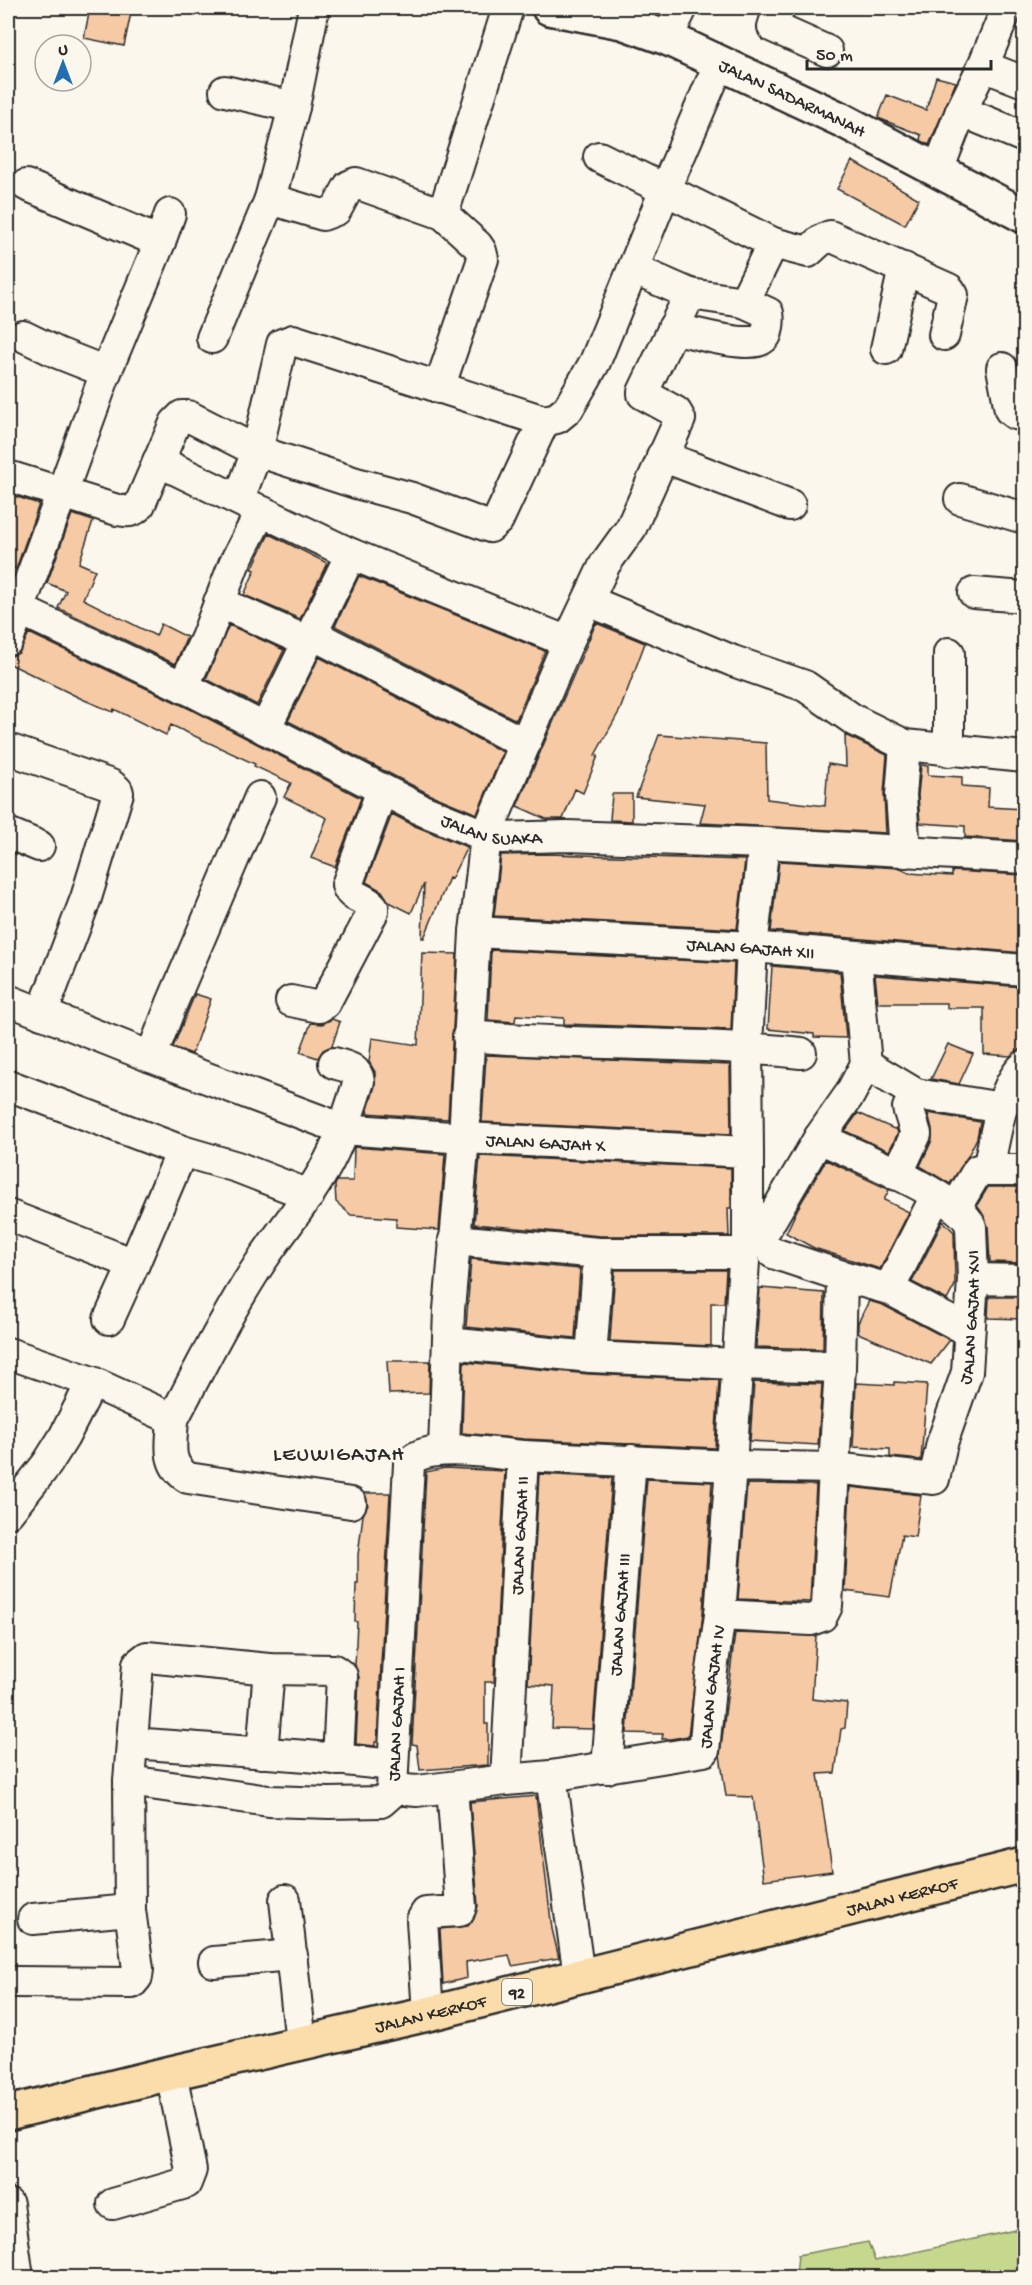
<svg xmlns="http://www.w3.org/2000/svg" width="1032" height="2285" viewBox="0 0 1032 2285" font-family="'Gochi Hand',sans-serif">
<rect width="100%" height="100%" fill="#fbf7ec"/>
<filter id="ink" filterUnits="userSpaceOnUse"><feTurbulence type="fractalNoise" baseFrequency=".0167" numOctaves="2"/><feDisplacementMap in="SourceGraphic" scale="12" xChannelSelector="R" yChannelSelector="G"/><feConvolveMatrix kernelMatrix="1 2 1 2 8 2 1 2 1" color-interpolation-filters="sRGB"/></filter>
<g filter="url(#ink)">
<!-- green -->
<path fill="#c6d88d" stroke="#78825c" stroke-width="1.5" d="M1024,2228V2277H780L796,2276L798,2255L868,2242L875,2261Z"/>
<!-- building -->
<path fill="#f6caa5" stroke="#2b2b2b" stroke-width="1.5" d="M90,8H132L124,46L84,38Z
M936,77L956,82L929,145L920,140L921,135L878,118L887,95L926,110Z
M852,161L919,199L905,225L837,189Z
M8,494L39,504L16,569L8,566Z
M72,514L93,521L79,563L95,570L83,599L156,636L161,624L187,637L175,664L58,608L66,591L47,583Z
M269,534L327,563L300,619L244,595L255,570L252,569Z
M359,576L545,651L516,720L335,626Z
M596,623L645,643L620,710L595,755L598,756L583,793L575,789L563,819H546L517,806Z
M229,625L284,650L257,705L206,679Z
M29,633L188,708L361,798L335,867L311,858L327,818L284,797L291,783L254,766L255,764L171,725L166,735L114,709L113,712L82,699L8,663V657L19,653Z
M319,657L503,752L477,814L429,794L288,721Z
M659,735L766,743L767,799L825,806L828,764L846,767L845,735L887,755L884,794L886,833L700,823L705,804L636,797Z
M921,765L928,766V775L962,777V786L989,788L988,807L1024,809V841L965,837V826L920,823L918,795Z
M612,794H632V821L610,820Z
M392,814L415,826L467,847L451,879L449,878L424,938H422L424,884L411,913L389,902L382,891L366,882Z
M548,854L745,860L737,929L494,916L501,855Z
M779,861L900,868L909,873L952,876V871L1024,875V953L771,931Z
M491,950L734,963L731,1030L564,1024V1018L516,1015L515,1022L488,1020Z
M422,953L457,954L448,1119L367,1113L375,1086V1072L369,1062L372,1038L418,1045Z
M772,966L840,972L846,1038L814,1037V1034L768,1029Z
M875,975L1023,987L1024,1049L1018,1050L1010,1056L984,1054V1008H947V1003H878Z
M195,994L211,999L192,1054L173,1047Z
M332,1019L340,1022L332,1046L323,1050L318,1058L300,1052L311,1023L322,1024Z
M948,1044L973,1054L959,1084L931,1079Z
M486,1055L730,1065L731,1134L482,1122Z
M858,1113L894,1129L896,1128L898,1133L889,1151L845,1131Z
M928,1113L980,1122L977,1138L968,1156L950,1184L920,1166L932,1140V1129Z
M354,1147L445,1154L439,1230L396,1227V1218L351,1215L336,1202L335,1185L337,1181H353Z
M480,1156L731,1168V1208H728L729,1236H600L474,1224Z
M826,1160L886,1188L889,1190L884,1200L909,1212L880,1269L814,1248L786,1233L798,1208Z
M988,1187H1023L1021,1227H1024V1263L990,1262L988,1226L977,1205Z
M943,1221L954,1232L955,1285L947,1300L912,1282Z
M471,1259L580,1269L575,1338L466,1327Z
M615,1270H726L724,1303H711V1346L610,1341Z
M760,1288L824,1293L823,1349L756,1347Z
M989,1297H1024V1319L988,1318Z
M869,1301L883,1305L950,1340L931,1364L858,1333V1323Z
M387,1361H430L429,1393L389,1394Z
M464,1362L589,1374L719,1380L715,1448L524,1439L462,1433Z
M754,1382L822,1384L818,1445L750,1441Z
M894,1382L927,1384L921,1460L890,1457V1449L853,1447L856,1383L894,1385Z
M445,1468L505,1471L494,1682H485V1724H488V1765L420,1770L417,1745L412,1744L426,1472Z
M539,1474L612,1478L593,1729L552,1728L554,1686L528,1684Z
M647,1479L712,1482L703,1613L688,1736L671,1739H662L663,1734L627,1733Z
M747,1484L816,1485L810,1602L738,1599Z
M850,1487L921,1495L915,1537L902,1535L890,1597L845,1591Z
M365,1493H390L377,1742H375V1746L356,1744L359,1677L355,1665L357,1622L355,1621L356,1584H358V1555L363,1515L368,1505Z
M735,1633L816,1636L812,1699L847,1703L845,1728L841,1729L835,1773L818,1774L832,1871L764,1880L753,1797L726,1796L720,1755Z
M536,1796L552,1929L559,1958L512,1966L509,1955L466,1962L467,1978L443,1984L440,1929L468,1926L474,1919L478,1906L470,1802Z"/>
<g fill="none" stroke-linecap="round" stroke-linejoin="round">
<!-- minor casing -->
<g stroke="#2b2b2b" stroke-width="34">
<g id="minor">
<path d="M779,8L773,27L827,51"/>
<path d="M667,38L682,8"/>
<path d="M983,66L1007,8"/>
<path d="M225,91L294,107L314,8"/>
<path d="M961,111L1024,137"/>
<path d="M599,157L773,243L808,252L820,241L830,236L949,289L953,295L944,335"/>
<path d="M938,170L961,111L983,66L1024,82"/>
<path d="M270,199L323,215L336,210L349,186L356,183L443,214L477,245L481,251L483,259L439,388"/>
<path d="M443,214L508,8"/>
<path d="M160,242L170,214"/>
<path d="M690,294L744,302L773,243"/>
<path d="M673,328C690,332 749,349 762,339C767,336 767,332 768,327C769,321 769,318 768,313L744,302"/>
<path d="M23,336L58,353L106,372"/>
<path d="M212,338L270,199L294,107"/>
<path d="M886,349L904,268"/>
<path d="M1002,368L1010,410L1015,414L1024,415"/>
<path d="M662,456L790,505"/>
<path d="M158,461L255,508"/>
<path d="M8,476L117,510C128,512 133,513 140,504L175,423L182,416H188L257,451L356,483L412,498L490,527L498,520L544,421"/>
<path d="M239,499L257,451L282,344L293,340L544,421L557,418L568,409L595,362L665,190L720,62"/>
<path d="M960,499L1024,518"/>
<path d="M974,593L1024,597"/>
<path d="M589,601L733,661L805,686L854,720L905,745L1024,757"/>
<path d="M219,602L308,642"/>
<path id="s1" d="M8,604L196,693L422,810L486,836L501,838L567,836L764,843L1024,858"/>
<path d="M312,634L525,744"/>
<path d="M8,640L106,372L160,242L26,185"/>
<path d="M183,687L206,638L234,564L261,511L351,554L568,642"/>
<path d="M265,729L351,554"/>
<path d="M905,745L901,795L905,852"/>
<path d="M8,749L111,785L117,790L118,793L86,898L42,1014"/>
<path d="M949,751V653"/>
<path d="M8,833L39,846"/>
<path id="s2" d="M475,932L752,947L1024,970"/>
<path id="s3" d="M8,1000L151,1057L343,1129L464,1138L748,1152V1246"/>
<path d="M291,1001L319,1007L325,1003L373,912V907C365,897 350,898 347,885L382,790"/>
<path d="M468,1036C579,1046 691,1041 801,1053"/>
<path d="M151,1057L172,1003L260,797"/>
<path d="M866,1064L916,1094L1002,1108"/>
<path d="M8,1085L182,1151L237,1167L309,1195"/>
<path d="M819,1138L850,1094L866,1064L856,956"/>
<path d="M748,1152L747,1047L752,947L764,843"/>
<path d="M988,1169C995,1139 1001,1087 1024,1066"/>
<path d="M897,1175L916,1134L908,1108L916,1094"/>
<path d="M956,1207L978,1170H1024"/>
<path d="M8,1215L134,1264L182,1151"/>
<path d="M454,1240L599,1253H744"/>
<path d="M773,1253L842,1276L889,1289L969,1331"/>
<path d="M973,1279L1024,1280"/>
<path d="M889,1289L936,1196"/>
<path d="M109,1319L134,1264"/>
<path d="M448,1343L591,1357L736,1364L840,1367"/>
<path d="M8,1353L92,1382"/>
<path d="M591,1357L599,1253"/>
<path d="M173,1419C172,1443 165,1464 188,1478L351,1503"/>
<path d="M444,1449L449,1310L464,1138L475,932L486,836L568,642L605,564L631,528L680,419L676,412L643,394V392L690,294L633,269"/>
<path d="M8,1513L47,1464L64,1437L92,1382L173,1419C201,1366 229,1310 262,1260C282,1230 306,1202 324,1170C340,1143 349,1111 359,1081C357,1067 346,1067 334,1063"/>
<path id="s4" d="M720,1615L811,1620L822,1616L827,1606L834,1468L934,1479L942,1443L967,1372L973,1279L971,1227C963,1198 849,1152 819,1138L758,1242"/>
<path d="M132,1743L307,1756L393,1765"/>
<path d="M262,1753L269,1669"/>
<path id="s5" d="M607,1768L631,1460"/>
<path id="s6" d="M551,1776L704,1751L711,1677L720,1615L731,1466L834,1468L840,1367L842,1276"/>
<path id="s7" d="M129,1781L269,1801L329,1803L381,1802L389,1795L392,1789L409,1464C421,1440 499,1454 523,1456"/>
<path d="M392,1789L417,1791L506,1780"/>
<path d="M285,1900L301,2043"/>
<path d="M33,1919L130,1910"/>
<path d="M214,1962L292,1955"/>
<path id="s8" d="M579,1976L551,1776L506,1780L523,1456L731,1466L744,1261"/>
<path d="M15,1982L132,1983L137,1977L138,1969L130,1910L129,1781L138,1664L147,1657L269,1669L334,1670L342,1676L338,1760"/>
<path d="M428,2014L422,1920L426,1913L459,1911L461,1907L452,1787"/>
<path d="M8,2204L18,2278"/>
<path d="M113,2204L186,2183L191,2170L171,2073"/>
</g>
</g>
<!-- secondary casing -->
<g stroke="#2b2b2b" stroke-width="38">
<g id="secondary">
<path id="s9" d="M549,8L622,22L667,38L842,120L1024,216"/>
</g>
</g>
<!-- primary casing -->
<g stroke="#2b2b2b" stroke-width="38">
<g id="primary">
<path id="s10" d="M8,2113L171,2073L428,2014L1024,1865"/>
</g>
</g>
<!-- minor -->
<use href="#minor" stroke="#fbf7ec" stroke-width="30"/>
<!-- secondary -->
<use href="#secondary" stroke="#fbf7ec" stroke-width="33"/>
<!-- primary -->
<use href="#primary" stroke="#faddab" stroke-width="33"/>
</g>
</g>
<g text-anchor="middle" stroke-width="5" stroke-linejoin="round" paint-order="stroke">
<!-- shield labels -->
<rect fill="#fbf7ec" stroke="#696865" stroke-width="1.5" x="502" y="1979" width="30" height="26" rx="4.5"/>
<g font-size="16" font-weight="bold" fill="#2b2b2b">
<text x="517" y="1998">92</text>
</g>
<!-- street labels -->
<g font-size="18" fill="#2b2b2b" stroke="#fbf7ec">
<text dy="6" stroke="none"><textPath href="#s9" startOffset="261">JALAN SADARMANAH</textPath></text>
<text dy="6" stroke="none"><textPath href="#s1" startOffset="536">JALAN SUAKA</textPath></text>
<text dy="6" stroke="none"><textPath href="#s2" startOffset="276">JALAN GAJAH XII</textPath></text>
<text dy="6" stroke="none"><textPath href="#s3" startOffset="562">JALAN GAJAH X</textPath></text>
<text dy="6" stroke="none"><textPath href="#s4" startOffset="520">JALAN GAJAH XVI</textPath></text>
<text dy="6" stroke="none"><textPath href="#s8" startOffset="492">JALAN GAJAH II</textPath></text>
<text dy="6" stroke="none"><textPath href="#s5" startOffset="154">JALAN GAJAH III</textPath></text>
<text dy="6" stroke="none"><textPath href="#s6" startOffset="220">JALAN GAJAH IV</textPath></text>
<text dy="6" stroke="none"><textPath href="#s7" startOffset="336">JALAN GAJAH I</textPath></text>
<text dy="6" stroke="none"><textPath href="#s10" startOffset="920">JALAN KERKOF</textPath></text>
<text dy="6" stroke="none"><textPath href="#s10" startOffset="434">JALAN KERKOF</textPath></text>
</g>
<!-- quarter labels -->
<g font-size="21" letter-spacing="1.5" fill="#2b2b2b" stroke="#fbf7ec">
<text x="339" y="1460">LEUWIGAJAH</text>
</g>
</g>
<!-- margin -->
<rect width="1032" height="2285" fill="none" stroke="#fbf7ec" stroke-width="30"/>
<rect x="15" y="15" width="1002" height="2255" fill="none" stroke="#2b2b2b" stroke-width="2" filter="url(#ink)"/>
<!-- north arrow -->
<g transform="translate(63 63)"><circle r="28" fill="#fbf7ec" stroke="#a8a59f" stroke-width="1.5"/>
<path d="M0-4.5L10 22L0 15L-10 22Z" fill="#1f6fb2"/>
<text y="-9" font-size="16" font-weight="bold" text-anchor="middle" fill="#2b2b2b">U</text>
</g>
<!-- scale -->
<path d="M807 60v9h184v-9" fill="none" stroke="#2b2b2b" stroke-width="3"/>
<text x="816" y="60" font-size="18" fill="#2b2b2b" stroke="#fbf7ec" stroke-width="4.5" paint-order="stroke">50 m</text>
</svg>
